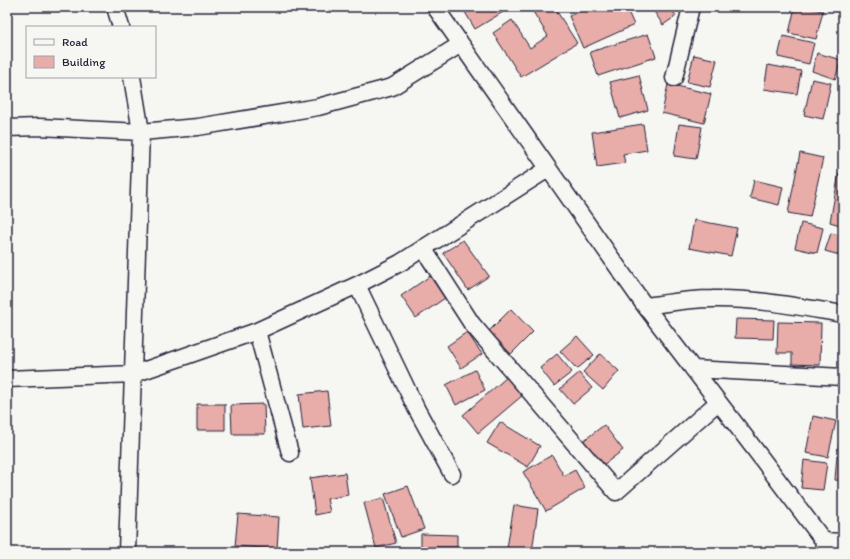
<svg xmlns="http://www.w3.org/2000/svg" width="850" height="559" viewBox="0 0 850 559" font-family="Itim,sans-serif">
<rect width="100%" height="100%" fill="#f6f6f2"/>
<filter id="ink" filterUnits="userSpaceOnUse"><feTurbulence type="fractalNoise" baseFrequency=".025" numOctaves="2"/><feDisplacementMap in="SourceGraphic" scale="8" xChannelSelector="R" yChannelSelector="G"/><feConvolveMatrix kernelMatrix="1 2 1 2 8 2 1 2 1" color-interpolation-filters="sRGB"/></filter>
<g filter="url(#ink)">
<!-- building -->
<path fill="#e8aca9" stroke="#22223b" d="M462,7H507L508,9L475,29Z
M537,7H554L577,43L521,77L493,33L512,20L530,48L548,36L532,10Z
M589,7H626L634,25L583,48L569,16Z
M651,7H670L676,16L663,25Z
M795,7H803L823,11L816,39L789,33Z
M648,34L656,57L598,76L590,52Z
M783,36L814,43L809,64L778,57Z
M817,53L841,60L835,79L812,71Z
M694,55L717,60L710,87L687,82Z
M768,65L801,71L797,94L764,89Z
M639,75L648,110L620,118L610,82Z
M812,79L831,83L823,119L804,115Z
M668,84L711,94L704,123L662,113Z
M643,124L647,150L623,154L625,163L597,167L592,132Z
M679,124L702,127L696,159L674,156Z
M800,153L823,158L810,217L788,213Z
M839,173L843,174V226L830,222Z
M754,180L783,187L779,205L750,198Z
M694,220L737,228L731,256L689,248Z
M801,223L823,228L817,253L795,248Z
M831,233L843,236V256L825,251Z
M463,240L489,276L468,290L443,253Z
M430,276L445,298L416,318L401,296Z
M511,309L533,332L511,354L489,331Z
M736,319L774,320L773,339L735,338Z
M778,322L821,323L820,365L792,364V353H777Z
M467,332L482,354L461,368L447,346Z
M577,336L594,355L577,369L560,351Z
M557,354L572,372L554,386L540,368Z
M600,354L619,371L603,390L583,372Z
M475,370L485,390L456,405L446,385Z
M579,373L592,388L573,404L560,389Z
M507,377L523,395L478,433L463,415Z
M327,391L331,426L303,429L299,394Z
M197,404H225V430H197Z
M264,404L265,434H232L231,405Z
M813,416L836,421L828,457L806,453Z
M500,422L540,446L528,467L487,443Z
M604,425L623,450L602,466L583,441Z
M842,426H843V450H838Z
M552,455L564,476L575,470L585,488L546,511L523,472Z
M837,455L843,456V481L835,480Z
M804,460L827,463L823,490L801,488Z
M345,473L348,495L327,499L330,512L315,515L310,478Z
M408,486L424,529L401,537L385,494Z
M383,498L396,543L376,548L364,503Z
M514,505L538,509L532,552L507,548Z
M238,514L279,517L277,549L235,546Z
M421,534L457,535V547H434L432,552H421Z
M589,548V552H537V551Z"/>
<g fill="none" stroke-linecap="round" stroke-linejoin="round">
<!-- minor casing -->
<g stroke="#22223b" stroke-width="19">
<path id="minor" d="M115,7L121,27
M435,7L645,306L756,451L832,552
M674,78L691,7
M7,128L39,127L141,132L198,127L318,107L392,87L461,44
M423,248L472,324L616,492L718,402
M357,285L416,408L452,474
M645,306C667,303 690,299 712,299C756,298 800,307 843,314
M257,331L290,453
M693,369L843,377
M7,379L134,374L257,331L357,285L400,263L548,169
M823,541L843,542
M127,552L141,132L132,77"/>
</g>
<!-- minor -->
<use href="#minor" stroke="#f6f6f2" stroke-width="16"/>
</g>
</g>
<!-- margin -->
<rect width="850" height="559" fill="none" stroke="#f6f6f2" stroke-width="24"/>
<rect x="12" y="12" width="826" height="535" fill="none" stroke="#22223b" stroke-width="1.5" filter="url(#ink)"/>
<!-- legend -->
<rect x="26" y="26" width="130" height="52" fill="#f6f6f2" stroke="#a1a1a9"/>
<rect x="34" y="39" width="20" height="6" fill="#f6f6f2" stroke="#a1a1a9"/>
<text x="62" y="46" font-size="12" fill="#22223b">Road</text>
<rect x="34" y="56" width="20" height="12" fill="#e8aca9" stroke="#a1a1a9"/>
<text x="62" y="66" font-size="12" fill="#22223b">Building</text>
</svg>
